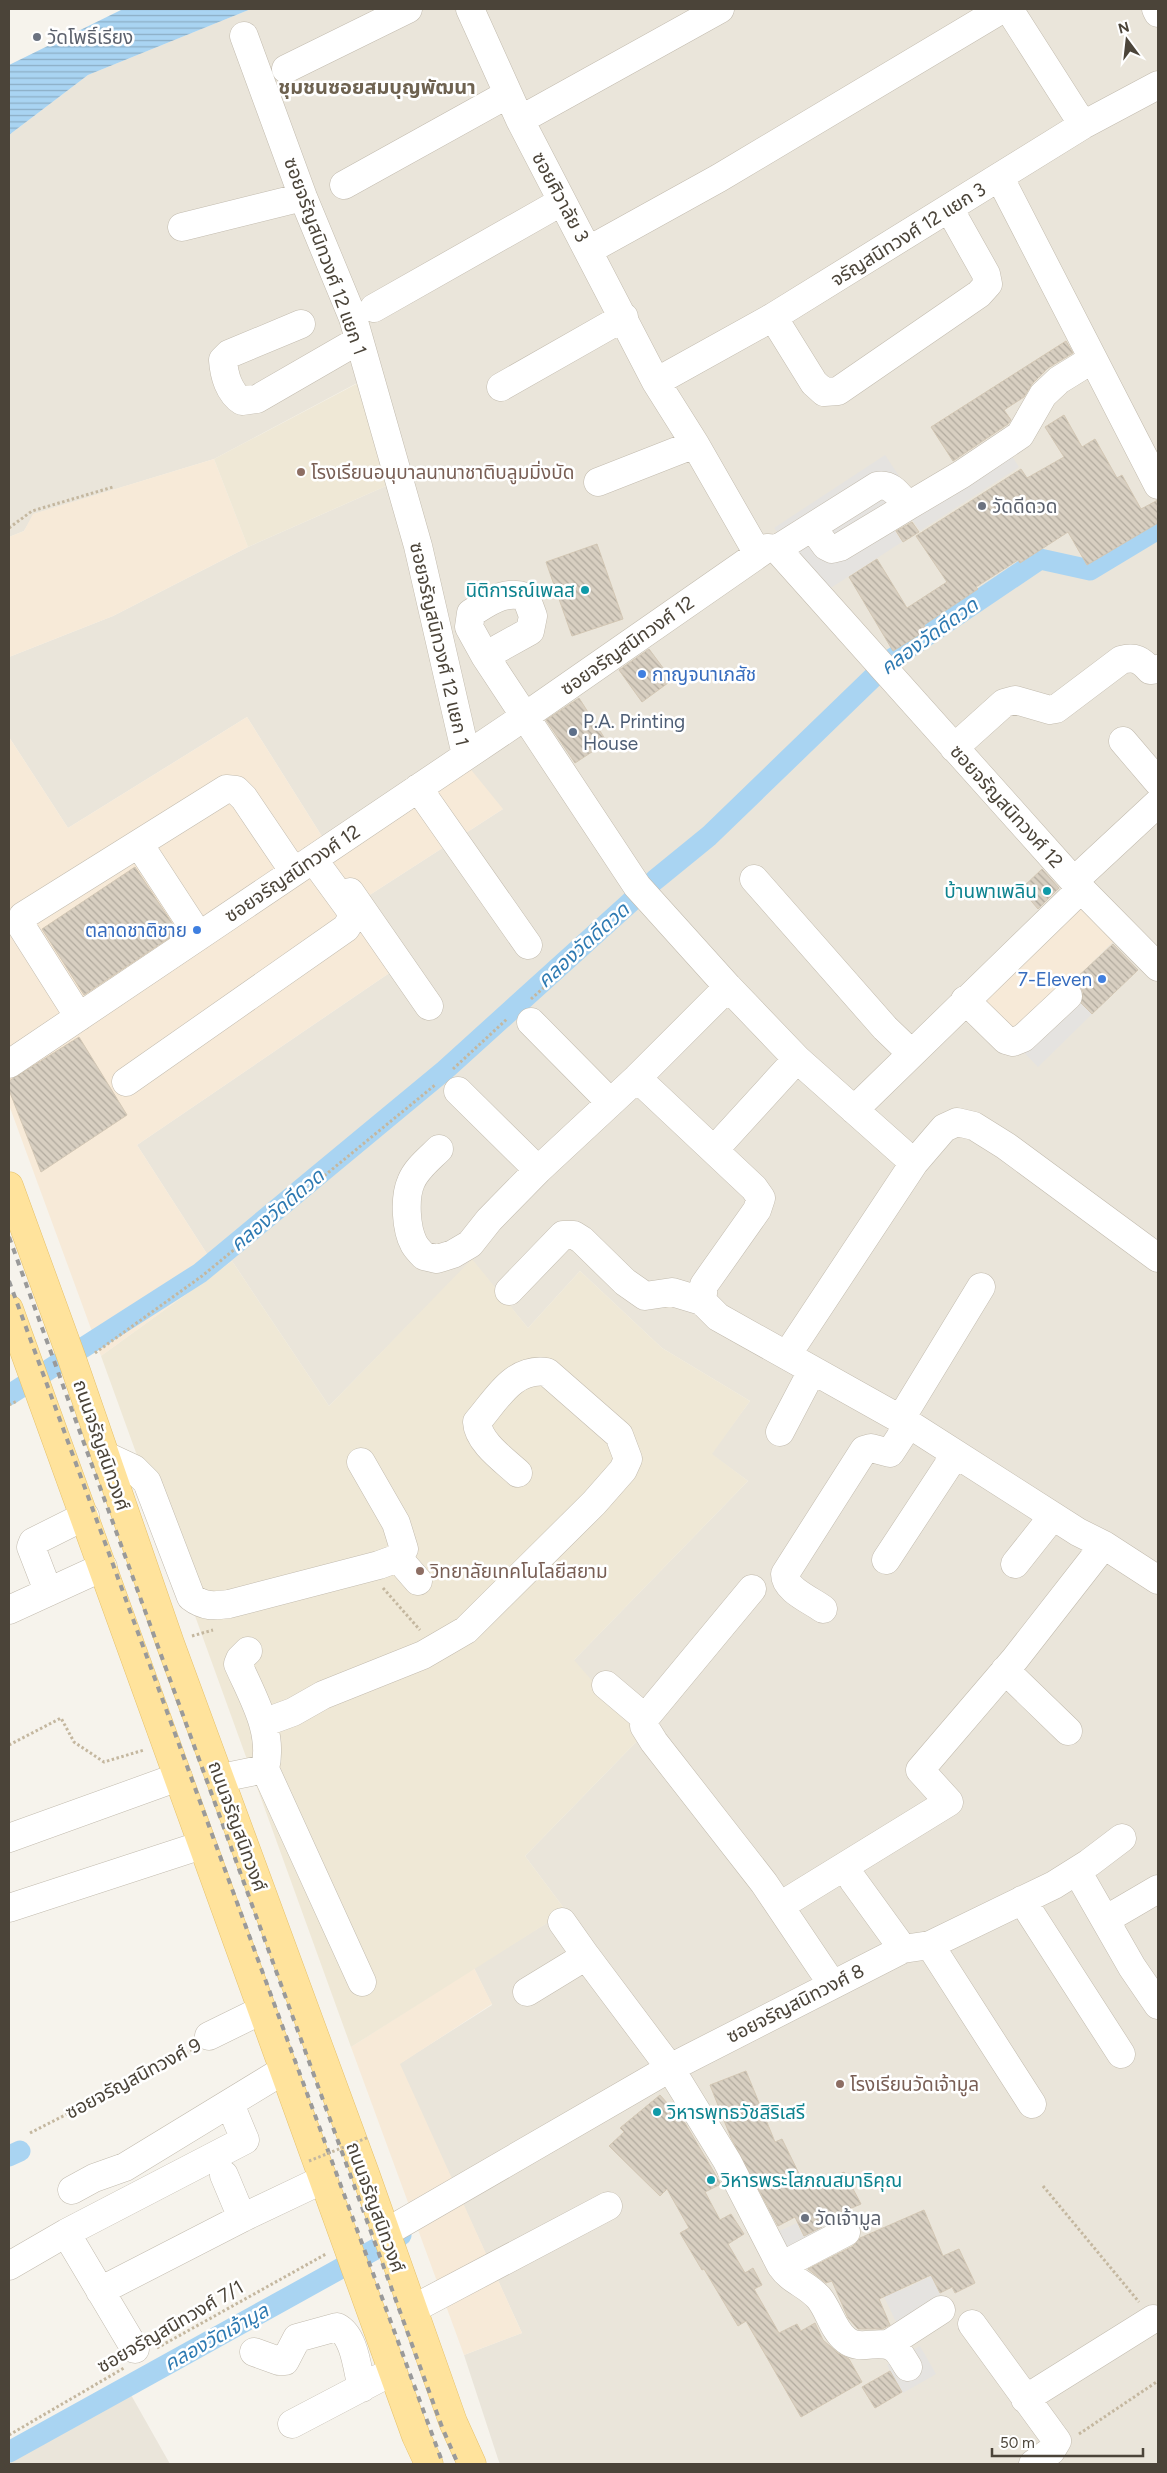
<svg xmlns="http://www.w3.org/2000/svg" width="1167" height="2473" viewBox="0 0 1167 2473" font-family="Figtree,'Noto Sans Thai',sans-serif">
<defs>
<pattern id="water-rules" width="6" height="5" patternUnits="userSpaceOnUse" patternTransform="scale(1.25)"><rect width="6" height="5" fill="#a9d4f2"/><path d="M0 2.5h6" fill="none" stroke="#8caec5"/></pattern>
<pattern id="building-back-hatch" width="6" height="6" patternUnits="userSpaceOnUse" patternTransform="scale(1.25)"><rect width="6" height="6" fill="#d8cfc1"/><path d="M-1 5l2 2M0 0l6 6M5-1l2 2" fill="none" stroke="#b1aa9e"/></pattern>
</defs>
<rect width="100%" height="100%" fill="#f6f3ec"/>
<!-- residential -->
<path fill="#eae5da" d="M251,9H1158V2464H500L498,2459L464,2355L522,2333L399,2064L492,2005L474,1968L566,1911L525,1856L641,1737L573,1661L748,1481L711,1454L750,1401L662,1348L580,1271L528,1328L472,1260L329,1406L232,1261L218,1271L137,1145L407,961L365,898L503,809L323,838L247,717L68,828L9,737V657L113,616L248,547L386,486L359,382L214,459L34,514L24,531L9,537V135L88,75Z
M122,2379L170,2464H9V2443Z"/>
<!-- commercial -->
<path fill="#f7ead8" d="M214,459L248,547L113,616L9,657V537L24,531L33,514Z
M247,717L323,838L455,750L503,809L365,898L407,961L137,1145L218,1271L101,1356L9,1105V737L68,828Z
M1081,903L1116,939L1012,1040L976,1005Z
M474,1968L492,2004L400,2064L522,2333L464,2355L351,2047Z"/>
<!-- education -->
<path fill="#efe8d6" d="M360,382L386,486L248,547L214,459Z
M472,1259L528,1328L580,1271L662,1348L750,1401L712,1454L748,1481L574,1660L641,1737L525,1856L566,1911L351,2047L101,1356L232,1261L329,1406Z"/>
<!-- parking -->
<path fill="#e5e3e0" d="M885,455L923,512L1012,456L1019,467L920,531L910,517L893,528L902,542L829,589L774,528Z
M1066,988L1092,1014L1038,1067L1012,1040Z
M832,2222L842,2245L794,2267L777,2232L797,2223L803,2236Z
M931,2276L943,2301L896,2322L878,2284L893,2277L900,2291Z
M920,2346L936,2374L903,2393L887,2365Z"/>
<!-- water -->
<path fill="url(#water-rules)" d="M123,9H251L88,75L9,135V65Z"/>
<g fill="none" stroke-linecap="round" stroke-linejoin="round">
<!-- canal -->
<path stroke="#a9d4f2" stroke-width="21" d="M9,1395L200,1273L445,1070L655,880L709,836L892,659L1040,559L1090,570L1158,529
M9,2156L20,2151
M9,2452L401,2235"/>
</g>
<!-- building -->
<path fill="url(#building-back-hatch)" stroke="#d3c7b4" d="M1066,341L1073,353L1048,368L1032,384L1024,397L1004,410L1011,420L1008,424L953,461L931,427Z
M1064,415L1082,447L1095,439L1117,478L1122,475L1141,509L1158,500V523L1087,565L1068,532L1020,563L1018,560L976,587L978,589L924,625L927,630L893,651L849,577L877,559L907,608L947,582L916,536L1021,469L1027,478L1064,457L1045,427Z
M912,522L919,532L903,542L896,531Z
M597,544L623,619L572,636L546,562Z
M649,649L672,680L642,702L619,670Z
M579,698L607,742L575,763L546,720Z
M135,867L178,932L84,995L42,929Z
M1042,869L1059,888L1038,909L1021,889Z
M1113,944L1138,970L1092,1014L1081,1003L1083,992L1080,986L1073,981Z
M79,1037L127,1115L41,1172L9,1090V1081Z
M746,2071L775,2142L782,2139L807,2190L844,2172L861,2204L819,2222L822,2227L804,2236L795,2217L778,2226L731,2138L710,2085Z
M660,2095L685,2123L721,2184L705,2192L720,2220L731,2214L744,2234L728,2244L745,2273L753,2268L762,2285L754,2289L779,2333L797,2324L801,2331L815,2323L823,2340L838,2353L849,2359L862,2382L801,2417L746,2321L738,2326L704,2269L702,2270L680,2233L689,2228L667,2189L660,2196L609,2146L624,2132L620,2128Z
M924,2210L943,2256L959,2249L975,2283L955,2293L952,2287L940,2293L931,2275L879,2299L890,2325L882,2329H858L848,2318L832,2281L826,2283L808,2269L853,2246L860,2238Z
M890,2371L902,2392L875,2408L862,2387Z"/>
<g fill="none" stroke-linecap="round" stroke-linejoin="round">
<!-- minor casing -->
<g stroke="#c2bbae" stroke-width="29">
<path id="minor" d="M470,9L520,120L656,382L695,444L758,554
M1009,9L1083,125
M1156,9L1158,13
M244,36L303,197L353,318L418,546L466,755
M286,69L408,9
M520,120L720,9
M1000,178L1158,485
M344,185L508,94
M182,227L303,197
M589,250L719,178L1002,9
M374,308L561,202
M773,317L814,383L824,392L838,391L979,294L988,284L986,274L949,208
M301,324L229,354L223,360C224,375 229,393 242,401L257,399L359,340
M656,382L773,317L1083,125L1158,85
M501,387L624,317
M598,482L695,444
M812,527L826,546L832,549L840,547L908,506
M777,549L877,486C892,483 899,496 908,506L962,474L1020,435L1043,395L1059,380L1093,359
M485,656L530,631L533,616L526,597C505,589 488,603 471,613L469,627L485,656L637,886L728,987L797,1059L914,1163
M1123,741L1158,782
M954,748L1004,703L1015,700L1050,710L1056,709L1121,660C1135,656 1141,660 1150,670L1158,669
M418,788L528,945
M139,844L199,936
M754,879L885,1028L911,1053
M1074,881L1158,803
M350,892L429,1006
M965,1000L1006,1040L1013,1042L1023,1038L1068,996
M79,1017L22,927L23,916L226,789L236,790L244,798L294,872
M531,1022L610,1102
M9,1064L524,717L767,548L777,549L1081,889L1158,967
M637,1078L754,1188L761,1198L757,1210L704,1285L702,1301L718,1317L909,1424L1078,1532L1104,1545L1158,1580
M126,1082L346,928L352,918L351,911L313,859
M458,1091L538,1170
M854,1110L1081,889
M439,1149C429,1159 416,1169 411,1182C404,1198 406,1229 414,1244C417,1249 421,1253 424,1256L437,1259L453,1254L470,1244L489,1220L538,1170L637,1078L728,987
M714,1150L797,1059
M509,1291L563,1235H574L582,1240L625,1282L645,1296L672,1292L702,1301
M787,1355L914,1163L944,1128L957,1122L974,1126L1006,1146L1158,1258
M900,1420L981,1287
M780,1432L812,1371
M106,1456L134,1469L147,1482L191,1597C204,1607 214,1606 229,1604L379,1565L398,1558L418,1581
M361,1462L396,1523L404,1549L398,1558
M886,1560L955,1455
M1015,1564L1053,1516
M752,1589L645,1718L644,1726L654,1742L764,1883L832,1984
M48,1591L31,1547L33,1542L85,1516
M823,1609C811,1600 785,1590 785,1574L864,1450L871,1448L890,1453L909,1424
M9,1610L103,1567
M248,1651L240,1659L238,1664C253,1698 274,1732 265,1769L362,1982
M1005,1670L1068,1731
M606,1685L645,1718
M263,1723L293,1712L323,1695L423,1655L466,1630L594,1503L623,1470L628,1459L619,1435L547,1372C513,1367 497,1399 477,1422C478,1442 504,1460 518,1473
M221,1778L265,1769
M9,1838L178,1777
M1077,1871L1132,1967L1158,2005
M853,1880L903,1949
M1022,1900L1121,2054
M780,1906L949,1802L920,1770L1015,1659L1104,1545
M9,1908L202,1845
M1105,1920L1158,1889
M562,1922L586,1956
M930,1945L1032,2104
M527,1992L586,1956L670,2068L727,2161L781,2266L846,2232
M209,2036L262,2010
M224,2175L242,2218
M72,2190L94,2178L125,2167L284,2070
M66,2233L135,2349
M385,2233L670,2068L903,1949L930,1945L1054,1885L1089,1863L1122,1838
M9,2266L66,2233L245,2140L230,2104
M781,2266C791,2281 807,2284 819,2298C829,2310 833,2330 846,2340C861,2352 879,2338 894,2348C900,2352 904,2361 908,2367
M100,2291L242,2218L324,2179
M413,2309L608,2206
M972,2324L1057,2441L1051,2451L1033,2464
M887,2345L941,2310
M254,2352L279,2361H285L297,2338L337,2327C355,2336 357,2369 362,2388
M1025,2399L1153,2319
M292,2424L393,2371"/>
</g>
<!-- major casing -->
<g stroke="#e6c16a" stroke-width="29">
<path id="major" d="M9,1186L72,1359L170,1643L365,2173L453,2422L472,2464
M9,1309L416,2436L429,2464"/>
</g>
<!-- path -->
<path stroke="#c4b79f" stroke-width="3" stroke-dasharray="2.5 2.5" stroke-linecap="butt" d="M9,528L32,511L113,487
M531,999L629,912
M453,1069L507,1019
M95,1353L202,1276L435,1085
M9,1405L17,1401
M383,1588L420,1630
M192,1636L213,1630
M9,1745L61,1718L74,1742L104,1762L144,1750
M30,2133L192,2050
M1043,2186L1139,2302
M157,2348L326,2254
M1079,2434L1158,2381
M9,2435L124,2368"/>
<!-- minor -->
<use href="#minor" stroke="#fff" stroke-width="28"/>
<!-- major -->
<use href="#major" stroke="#ffe39c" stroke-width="28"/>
<!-- rail -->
<path stroke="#9a9a9a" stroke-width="4" stroke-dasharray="6 6" stroke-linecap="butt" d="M9,1237L442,2427L458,2464
M9,1281L443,2464"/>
<!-- path-bridge -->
<path stroke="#c4b79f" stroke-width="3" stroke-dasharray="2.5 2.5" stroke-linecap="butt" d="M309,2161L369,2137"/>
</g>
<!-- markers -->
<g fill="#6b7280" stroke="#fff" stroke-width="2">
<circle cx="37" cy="37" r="5"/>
<circle cx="982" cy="506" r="5"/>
<circle cx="805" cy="2218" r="5"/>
</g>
<g fill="#8d6e63" stroke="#fff" stroke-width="2">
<circle cx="301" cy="472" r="5"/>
<circle cx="420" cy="1571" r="5"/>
<circle cx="840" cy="2084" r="5"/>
</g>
<g fill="#0f9aa8" stroke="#fff" stroke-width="2">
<circle cx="585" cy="590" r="5"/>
<circle cx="1047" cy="891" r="5"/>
<circle cx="657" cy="2112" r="5"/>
<circle cx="711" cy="2180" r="5"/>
</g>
<g fill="#3f7fe0" stroke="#fff" stroke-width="2">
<circle cx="642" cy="674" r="5"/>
<circle cx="197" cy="930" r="5"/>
<circle cx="1102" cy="979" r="5"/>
</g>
<circle fill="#5c6f8a" stroke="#fff" stroke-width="2" cx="573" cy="732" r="5"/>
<g text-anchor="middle" stroke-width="5" stroke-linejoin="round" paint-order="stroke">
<!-- worship labels -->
<g font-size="19" fill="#5b616d" stroke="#fff" text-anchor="start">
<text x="47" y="44">วัดโพธิ์เรียง</text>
<text x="992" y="513">วัดดีดวด</text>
<text x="815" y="2225">วัดเจ้ามูล</text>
</g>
<!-- street labels -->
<g font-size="19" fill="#4b4439" stroke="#fff">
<text transform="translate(561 197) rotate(62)" y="7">ซอยศิวาลัย 3</text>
<text transform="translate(908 234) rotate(-32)" y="7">จรัญสนิทวงศ์ 12 แยก 3</text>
<text transform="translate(326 256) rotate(70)" y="7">ซอยจรัญสนิทวงศ์ 12 แยก 1</text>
<text transform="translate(440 644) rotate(77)" y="7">ซอยจรัญสนิทวงศ์ 12 แยก 1</text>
<text transform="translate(627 645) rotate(-35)" y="7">ซอยจรัญสนิทวงศ์ 12</text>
<text transform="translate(1007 806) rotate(48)" y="7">ซอยจรัญสนิทวงศ์ 12</text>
<text transform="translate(292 873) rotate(-34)" y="7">ซอยจรัญสนิทวงศ์ 12</text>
<text transform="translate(102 1445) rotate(71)" y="7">ถนนจรัญสนิทวงศ์</text>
<text transform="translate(238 1826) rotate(70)" y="7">ถนนจรัญสนิทวงศ์</text>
<text transform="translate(795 2003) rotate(-27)" y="7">ซอยจรัญสนิทวงศ์ 8</text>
<text transform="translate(133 2078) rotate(-28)" y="7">ซอยจรัญสนิทวงศ์ 9</text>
<text transform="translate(376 2207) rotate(70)" y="7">ถนนจรัญสนิทวงศ์</text>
<text transform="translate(170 2326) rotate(-30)" y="7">ซอยจรัญสนิทวงศ์ 7/1</text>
</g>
<!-- education labels -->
<g font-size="19" fill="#785e54" stroke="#fff" text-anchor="start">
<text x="311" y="479">โรงเรียนอนุบาลนานาชาติบลูมมิ่งบัด</text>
<text x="430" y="1578">วิทยาลัยเทคโนโลยีสยาม</text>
<text x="850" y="2091">โรงเรียนวัดเจ้ามูล</text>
</g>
<!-- culture labels -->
<g font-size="19" fill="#0d838f" stroke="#fff" text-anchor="end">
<text x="575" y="597">นิติการณ์เพลส</text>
<text x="1037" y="898">บ้านพาเพลิน</text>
<text x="667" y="2119" text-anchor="start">วิหารพุทธวัชสิริเสรี</text>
<text x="721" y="2187" text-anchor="start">วิหารพระโสภณสมาธิคุณ</text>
</g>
<!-- shop labels -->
<g font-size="19" fill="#366cbe" stroke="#fff" text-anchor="end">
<text x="652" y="681" text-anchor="start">กาญจนาเภสัช</text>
<text x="187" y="937">ตลาดชาติชาย</text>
<text x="1092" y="986">7-Eleven</text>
</g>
<!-- service labels -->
<g font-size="19" fill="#4e5e75" stroke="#fff" text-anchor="start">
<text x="583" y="728">P.A. Printing<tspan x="583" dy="22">House</tspan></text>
</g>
<!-- neighbourhood labels -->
<g font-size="20" font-weight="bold" fill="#6e6250" stroke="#fff">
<text x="377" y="94">ชุมชนซอยสมบุญพัฒนา</text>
</g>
<!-- water labels -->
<g font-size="20" font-style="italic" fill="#2e7ab2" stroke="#fff">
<text transform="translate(929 636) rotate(-36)" y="7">คลองวัดดีดวด</text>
<text transform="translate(583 945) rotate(-42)" y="7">คลองวัดดีดวด</text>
<text transform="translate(277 1210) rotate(-40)" y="7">คลองวัดดีดวด</text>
<text transform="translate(216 2337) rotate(-29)" y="7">คลองวัดเจ้ามูล</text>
</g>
</g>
<!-- border -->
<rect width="1167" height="2473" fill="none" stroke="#4b4439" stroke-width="20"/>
<!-- north arrow -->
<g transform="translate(1127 40) rotate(345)" stroke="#ffffff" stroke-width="4" paint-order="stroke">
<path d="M0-4L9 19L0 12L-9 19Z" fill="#4b4439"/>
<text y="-8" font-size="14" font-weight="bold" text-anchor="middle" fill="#4b4439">N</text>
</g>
<!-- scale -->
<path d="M992 2448v8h151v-8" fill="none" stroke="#4b4439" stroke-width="2.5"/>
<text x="1000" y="2448" font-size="15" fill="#4b4439" stroke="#ffffff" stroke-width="4" paint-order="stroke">50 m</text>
</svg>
